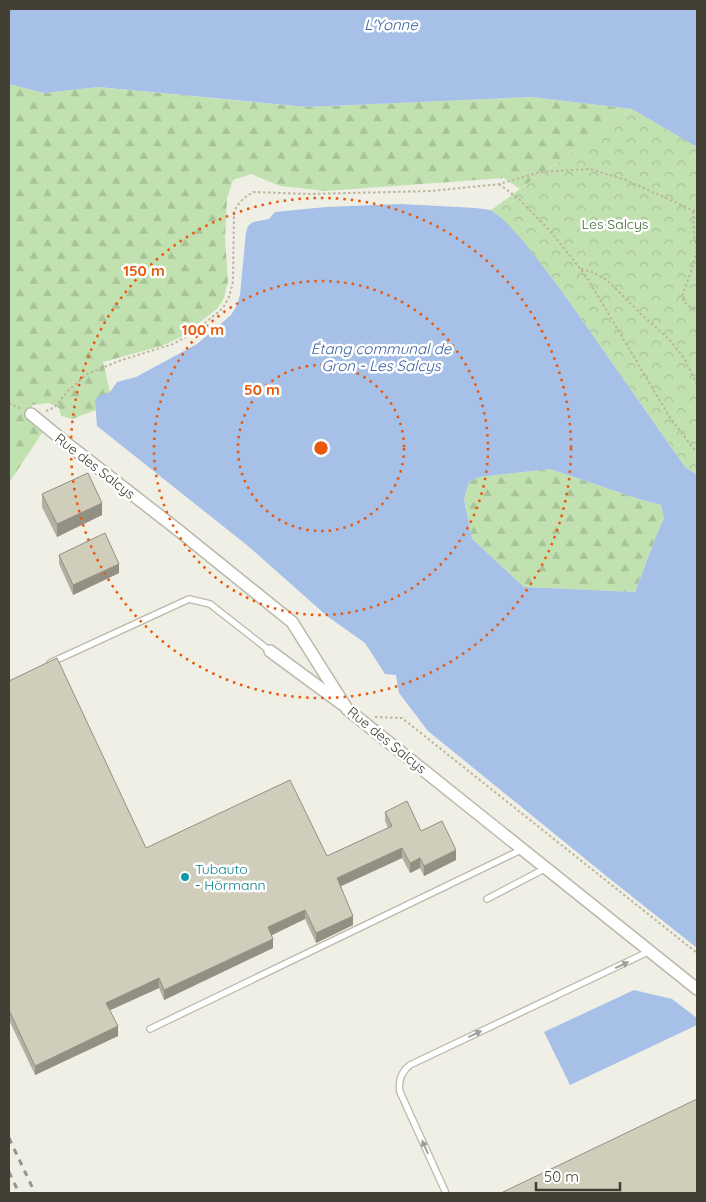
<svg xmlns="http://www.w3.org/2000/svg" width="706" height="1202" viewBox="0 0 706 1202" font-family="Quicksand,sans-serif">
<defs>
<pattern id="forest-firs" width="22" height="20" patternUnits="userSpaceOnUse" patternTransform="scale(1.25)"><rect width="22" height="20" fill="#c2e1b1"/><path d="M5 1l3.5 6h-7zM16 11l3.5 6h-7z" fill="#a8c299"/></pattern>
<pattern id="park-crowns" width="20" height="18" patternUnits="userSpaceOnUse" patternTransform="scale(1.25)"><rect width="20" height="18" fill="#c2e1b1"/><path d="M2 6a3 3 0 1 1 6 0M12 15a3 3 0 1 1 6 0" fill="none" stroke="#a8c299"/></pattern>
</defs>
<rect width="100%" height="100%" fill="#f0efe5"/>
<!-- forest -->
<path fill="url(#forest-firs)" d="M9,84L44,93L97,87L307,107L532,97L632,109L520,189L504,178L326,191L280,186L251,174L233,180L227,198L225,238L228,281L224,298L218,308L181,337L162,346L103,362L110,392L95,400L96,410L72,419L61,416L59,408L49,403L32,405L30,410L44,430L9,483Z
M550,469L642,500L661,505L664,518L657,534L635,592L524,587L472,539L464,499L469,482L479,477Z"/>
<!-- park -->
<path fill="url(#park-crowns)" d="M632,109L697,147V475L685,467L561,290L503,219L491,210Z"/>
<!-- water -->
<path fill="#a6c0e8" fill-rule="evenodd" d="M9,9H697V147L632,109L532,97L307,107L98,87L44,93L9,84Z
M401,204L476,208L491,210L503,219L524,242L561,290L685,467L697,475V948L605,875L428,731L399,693L396,675L385,674L365,643L327,616L248,546L97,426L95,400L98,396L110,392L117,382L136,377L197,344L231,315L237,305L240,295L246,232L248,226L253,222L269,219L275,212L326,207ZM550,469L642,500L661,505L664,518L657,534L635,592L524,587L472,539L464,499L469,482L479,477Z
M634,990L672,999L697,1018V1025L570,1085L544,1032Z"/>
<g fill="none" stroke-linecap="round" stroke-linejoin="round">
<!-- service casing -->
<g stroke="#bbb8a9" stroke-width="8">
<path id="service" d="M50,663L189,599L210,604L270,651
M487,899L546,868
M150,1029L523,849
M445,1191L400,1092C398,1081 401,1072 410,1065L650,951"/>
</g>
<!-- minor casing -->
<g stroke="#bbb8a9" stroke-width="14">
<path id="minor" d="M31,414L65,442L178,530L292,622L347,709L697,989
M270,651L342,704"/>
</g>
<!-- path -->
<path stroke="#bbb69b" stroke-width="2" stroke-dasharray="2.5 2.5" stroke-linecap="butt" d="M499,184L520,200L551,232L586,276L669,416L693,448L697,452
M693,211L694,235L697,249L692,269L682,296L684,302L697,312
M581,269L592,272L607,280L642,315L670,340L685,360L697,384
M697,325L696,334L697,340
M9,403L21,409
M46,411L55,407L69,390L87,374L119,361L173,344L193,333L223,308L229,297L233,282L234,212C239,202 244,197 254,192L310,194L431,191L499,184L541,172L590,169L626,180L697,212
M375,717L402,718L697,953"/>
<!-- service -->
<use href="#service" stroke="#fff" stroke-width="5.5"/>
<!-- minor -->
<use href="#minor" stroke="#fff" stroke-width="11"/>
<!-- rail -->
<path stroke="#949494" stroke-width="3" stroke-dasharray="6 6" stroke-linecap="butt" d="M9,1138L35,1193
M9,1172L19,1193"/>
</g>
<!-- wall -->
<path fill="#b4b0a1" d="M42,494L102,515L57,537L42,507Z
M59,555L119,573L73,595L59,564Z
M9,681L146,848L327,856L388,828L385,821V812L421,831L456,860L424,876L420,868L410,873L402,858L341,886L353,925L316,943L305,919L272,935L273,948L164,1000L159,988L110,1010L118,1036L35,1075L9,1020Z"/>
<!-- shaded-wall -->
<path fill="#929083" d="M102,503V515L57,537V524Z
M119,564V573L73,595V585Z
M402,848V858L337,888V878Z
M456,850V860L424,876V866Z
M420,858V868L410,873V863Z
M305,910V919L268,937V927Z
M353,916V925L316,943V933Z
M273,939V948L164,1000V990Z
M159,978V988L106,1012V1003Z
M118,1026V1036L35,1075V1066Z"/>
<!-- building -->
<path fill="#d1cdbb" stroke="#929083" d="M88,473L102,503L57,524L42,494Z
M105,533L119,564L73,585L59,555Z
M57,658L146,848L290,780L327,856L392,826L385,812L407,801L421,831L442,821L456,850L424,866L420,858L410,863L402,848L337,878L353,916L316,933L305,910L268,927L273,939L164,990L159,978L106,1003L118,1026L35,1066L9,1010V681Z
M697,1099V1193H501Z"/>
<!-- one-way arrows -->
<defs><path id="oneway-solid" d="M-6-.8H1V-3.2L6.5 0L1 3.2V.8H-6Z" transform="scale(1.25)"/></defs>
<g fill="#a0a09a">
<use href="#oneway-solid" transform="translate(622 965) rotate(-25)"/>
<use href="#oneway-solid" transform="translate(475 1034) rotate(-25)"/>
<use href="#oneway-solid" transform="translate(425 1147) rotate(-114)"/>
</g>
<!-- distance rings -->
<g fill="none" stroke="#e8590c" stroke-width="2.5" stroke-dasharray="2.5 5">
<circle cx="321" cy="448" r="83"/>
<circle cx="321" cy="448" r="167"/>
<circle cx="321" cy="448" r="250"/>
</g>
<!-- markers -->
<circle fill="#0f9aa8" stroke="#fff" stroke-width="2" cx="185" cy="877" r="5"/>
<g text-anchor="middle" stroke-width="5" stroke-linejoin="round" paint-order="stroke">
<!-- park labels -->
<g font-size="14" fill="#3a6d2f" stroke="#fff">
<text x="615" y="229">Les Salcys</text>
</g>
<!-- street labels -->
<g font-size="14" fill="#424035" stroke="#fff">
<text transform="translate(95 466) rotate(38)" y="5">Rue des Salcys</text>
<text transform="translate(387 740) rotate(39)" y="5">Rue des Salcys</text>
</g>
<!-- culture labels -->
<g font-size="14" fill="#0d838f" stroke="#fff" text-anchor="start">
<text x="195" y="874">Tubauto<tspan x="195" dy="16">- Hörmann</tspan></text>
</g>
<!-- water labels -->
<g font-size="15" font-style="italic" fill="#3a61a2" stroke="#fff">
<text x="391" y="30">L'Yonne</text>
<text x="381" y="354">Étang communal de<tspan x="381" dy="17">Gron - Les Salcys</tspan></text>
</g>
</g>
<circle cx="321" cy="448" r="8" fill="#e8590c" stroke="#fff" stroke-width="2.5"/>
<g font-size="15" text-anchor="middle" font-weight="bold" fill="#e8590c" stroke="#fff" stroke-width="5" stroke-linejoin="round" paint-order="stroke">
<text x="144" y="276">150 m</text>
<text x="203" y="335">100 m</text>
<text x="262" y="395">50 m</text>
</g>
<!-- border -->
<rect width="706" height="1202" fill="none" stroke="#424035" stroke-width="20"/>
<!-- scale -->
<path d="M536 1182v8h84v-8" fill="none" stroke="#424035" stroke-width="2.5"/>
<text x="544" y="1182" font-size="15" fill="#424035" stroke="#ffffff" stroke-width="4" paint-order="stroke">50 m</text>
</svg>
